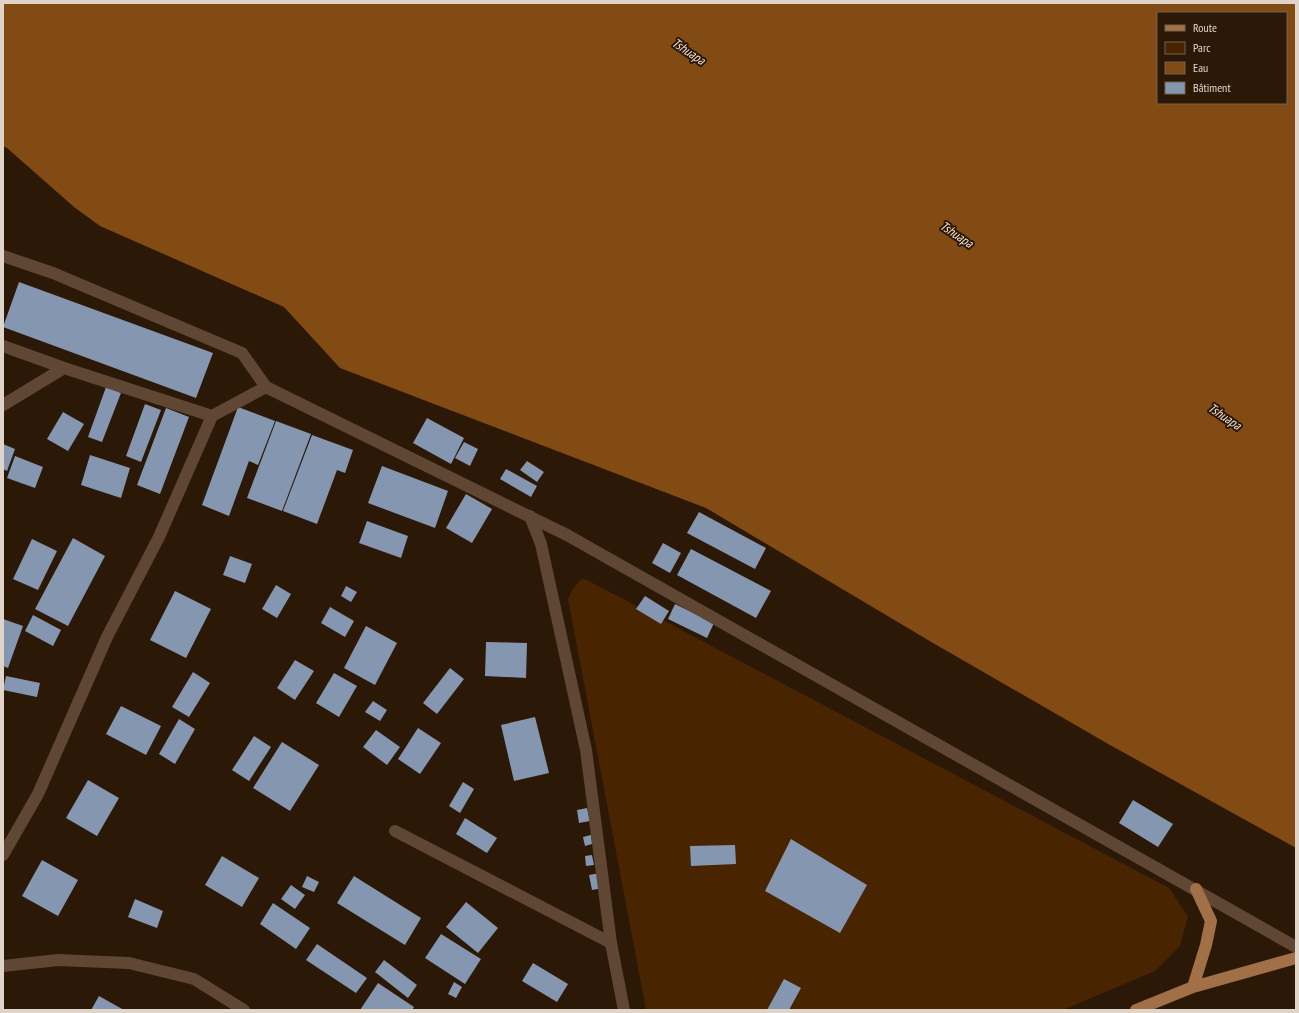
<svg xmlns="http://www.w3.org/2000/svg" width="1299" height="1013" viewBox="0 0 1299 1013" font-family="'PT Sans Narrow',sans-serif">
<rect width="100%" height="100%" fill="#2b1806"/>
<!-- green -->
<path fill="#492400" d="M582,578L589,581L1169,888L1188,916L1180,946L1155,971L1063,1010H646L568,599L573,589Z"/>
<!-- water -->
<path fill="#824b13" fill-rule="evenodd" d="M3,3H1296V848L1110,745L933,643L706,508L340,368L284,307L100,226L74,207L7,148L3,146ZM1158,13H1286V103H1158Z"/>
<!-- building -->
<path fill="#8597b0" d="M19,282L213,353L196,398L3,327Z
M106,387L121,393L102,442L88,437Z
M145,404L161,410L141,462L126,456Z
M238,407L275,421L258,465L249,461L229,516L202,505Z
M166,408L189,417L160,494L137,485Z
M63,412L84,424L68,451L47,439Z
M427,418L464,438L451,464L413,443Z
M276,421L311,434L282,511L247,498Z
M312,435L353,450L345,473L337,470L317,524L283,511Z
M464,442L478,449L470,466L455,458Z
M3,444L15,449L7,471L3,469Z
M90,455L130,468L121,498L81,485Z
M15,456L43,467L35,488L7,478Z
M527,461L544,472L537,482L520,470Z
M382,466L448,491L435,528L368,503Z
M506,469L537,486L531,497L500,479Z
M466,494L492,509L472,543L446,528Z
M699,512L766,548L755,569L687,533Z
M367,521L408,536L401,558L359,543Z
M73,538L105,556L68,626L35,609Z
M32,539L57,551L38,590L13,579Z
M663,543L681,553L670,573L652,563Z
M691,549L771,591L756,618L677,575Z
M230,556L252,564L245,583L223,575Z
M276,585L291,594L277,618L262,609Z
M346,586L357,592L351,602L341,596Z
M175,591L211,609L186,658L150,640Z
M645,596L669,611L661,624L636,609Z
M675,604L714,623L707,638L668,619Z
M330,607L354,621L345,637L321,623Z
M33,615L61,630L53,646L25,631Z
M3,619L23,626L8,668L3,666Z
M366,626L397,643L375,685L344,668Z
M486,642L527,643L526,678L485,676Z
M295,660L314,671L295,700L277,688Z
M450,668L464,679L437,714L423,703Z
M193,672L210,683L189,717L172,707Z
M334,673L357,686L339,717L316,703Z
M6,676L40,683L37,697L3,690Z
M373,701L387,710L380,721L365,712Z
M121,706L161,726L146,755L106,734Z
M535,717L549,773L514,781L501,725Z
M179,719L195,729L175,764L159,754Z
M418,728L441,743L420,774L398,759Z
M376,730L400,747L387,765L363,747Z
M254,736L271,747L249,781L232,770Z
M282,742L319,765L290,811L253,788Z
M88,780L119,798L97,836L66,818Z
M463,782L474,789L460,813L449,806Z
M1133,800L1173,824L1158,847L1119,823Z
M587,808L590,821L579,823L577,810Z
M465,818L497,838L487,853L456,834Z
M591,835L592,844L585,846L583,837Z
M791,839L867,885L840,933L765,891Z
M735,845L736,864L691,866L690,846Z
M592,855L594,865L586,866L585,856Z
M222,856L259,878L242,907L205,885Z
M42,860L78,880L58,916L22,896Z
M600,873L603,888L592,890L589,875Z
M307,876L319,882L314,892L302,887Z
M354,876L421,918L405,945L337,903Z
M291,885L305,895L295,909L281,899Z
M135,899L163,911L157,928L128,917Z
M466,902L498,928L478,953L446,927Z
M273,903L310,928L296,949L260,924Z
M441,934L481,959L465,984L425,958Z
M317,944L367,978L356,993L306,960Z
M384,960L417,985L408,998L375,972Z
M533,963L568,984L557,1002L522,981Z
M784,979L801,988L789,1010H767Z
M454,982L462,987L456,998L448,994Z
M378,983L414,1007L412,1010H360Z
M99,996L124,1010H91Z"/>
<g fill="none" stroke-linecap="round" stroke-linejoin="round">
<!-- minor -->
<path stroke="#5f4734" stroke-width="12" d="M3,256L53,273L242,353L266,387
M3,346L64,368
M3,405L64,368L212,416L266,387L567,535L1296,947
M530,516L541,544L586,750L611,943L624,1010
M395,831L611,943
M3,855L38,794L107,637L159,537L212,416
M3,966L58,960L129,963L194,979L244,1010"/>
<!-- primary -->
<path stroke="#a27047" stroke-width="12" d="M1193,987L1206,945L1211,921L1196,889
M1136,1010L1193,987L1296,958"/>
</g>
<g text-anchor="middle" stroke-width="4" stroke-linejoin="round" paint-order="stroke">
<!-- water labels -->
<g font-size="13" font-style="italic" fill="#f2e1d4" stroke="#2b1806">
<text transform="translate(689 51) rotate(34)" y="5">Tshuapa</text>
<text transform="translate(957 234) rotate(34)" y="5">Tshuapa</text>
<text transform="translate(1225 416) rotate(34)" y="5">Tshuapa</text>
</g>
</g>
<!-- border -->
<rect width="1299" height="1013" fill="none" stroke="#e0d3c8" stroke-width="8"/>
<!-- legend -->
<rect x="1157" y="12" width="130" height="92" fill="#2b1806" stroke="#736354"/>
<rect x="1165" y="25" width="20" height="6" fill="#a27047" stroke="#736354"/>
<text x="1193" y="32" font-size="12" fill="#e0d3c8">Route</text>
<rect x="1165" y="42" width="20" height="12" fill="#492400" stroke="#736354"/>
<text x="1193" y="52" font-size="12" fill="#e0d3c8">Parc</text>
<rect x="1165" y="62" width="20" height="12" fill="#824b13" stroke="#736354"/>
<text x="1193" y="72" font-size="12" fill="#e0d3c8">Eau</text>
<rect x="1165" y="82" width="20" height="12" fill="#8597b0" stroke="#736354"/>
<text x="1193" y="92" font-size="12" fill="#e0d3c8">Bâtiment</text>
</svg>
